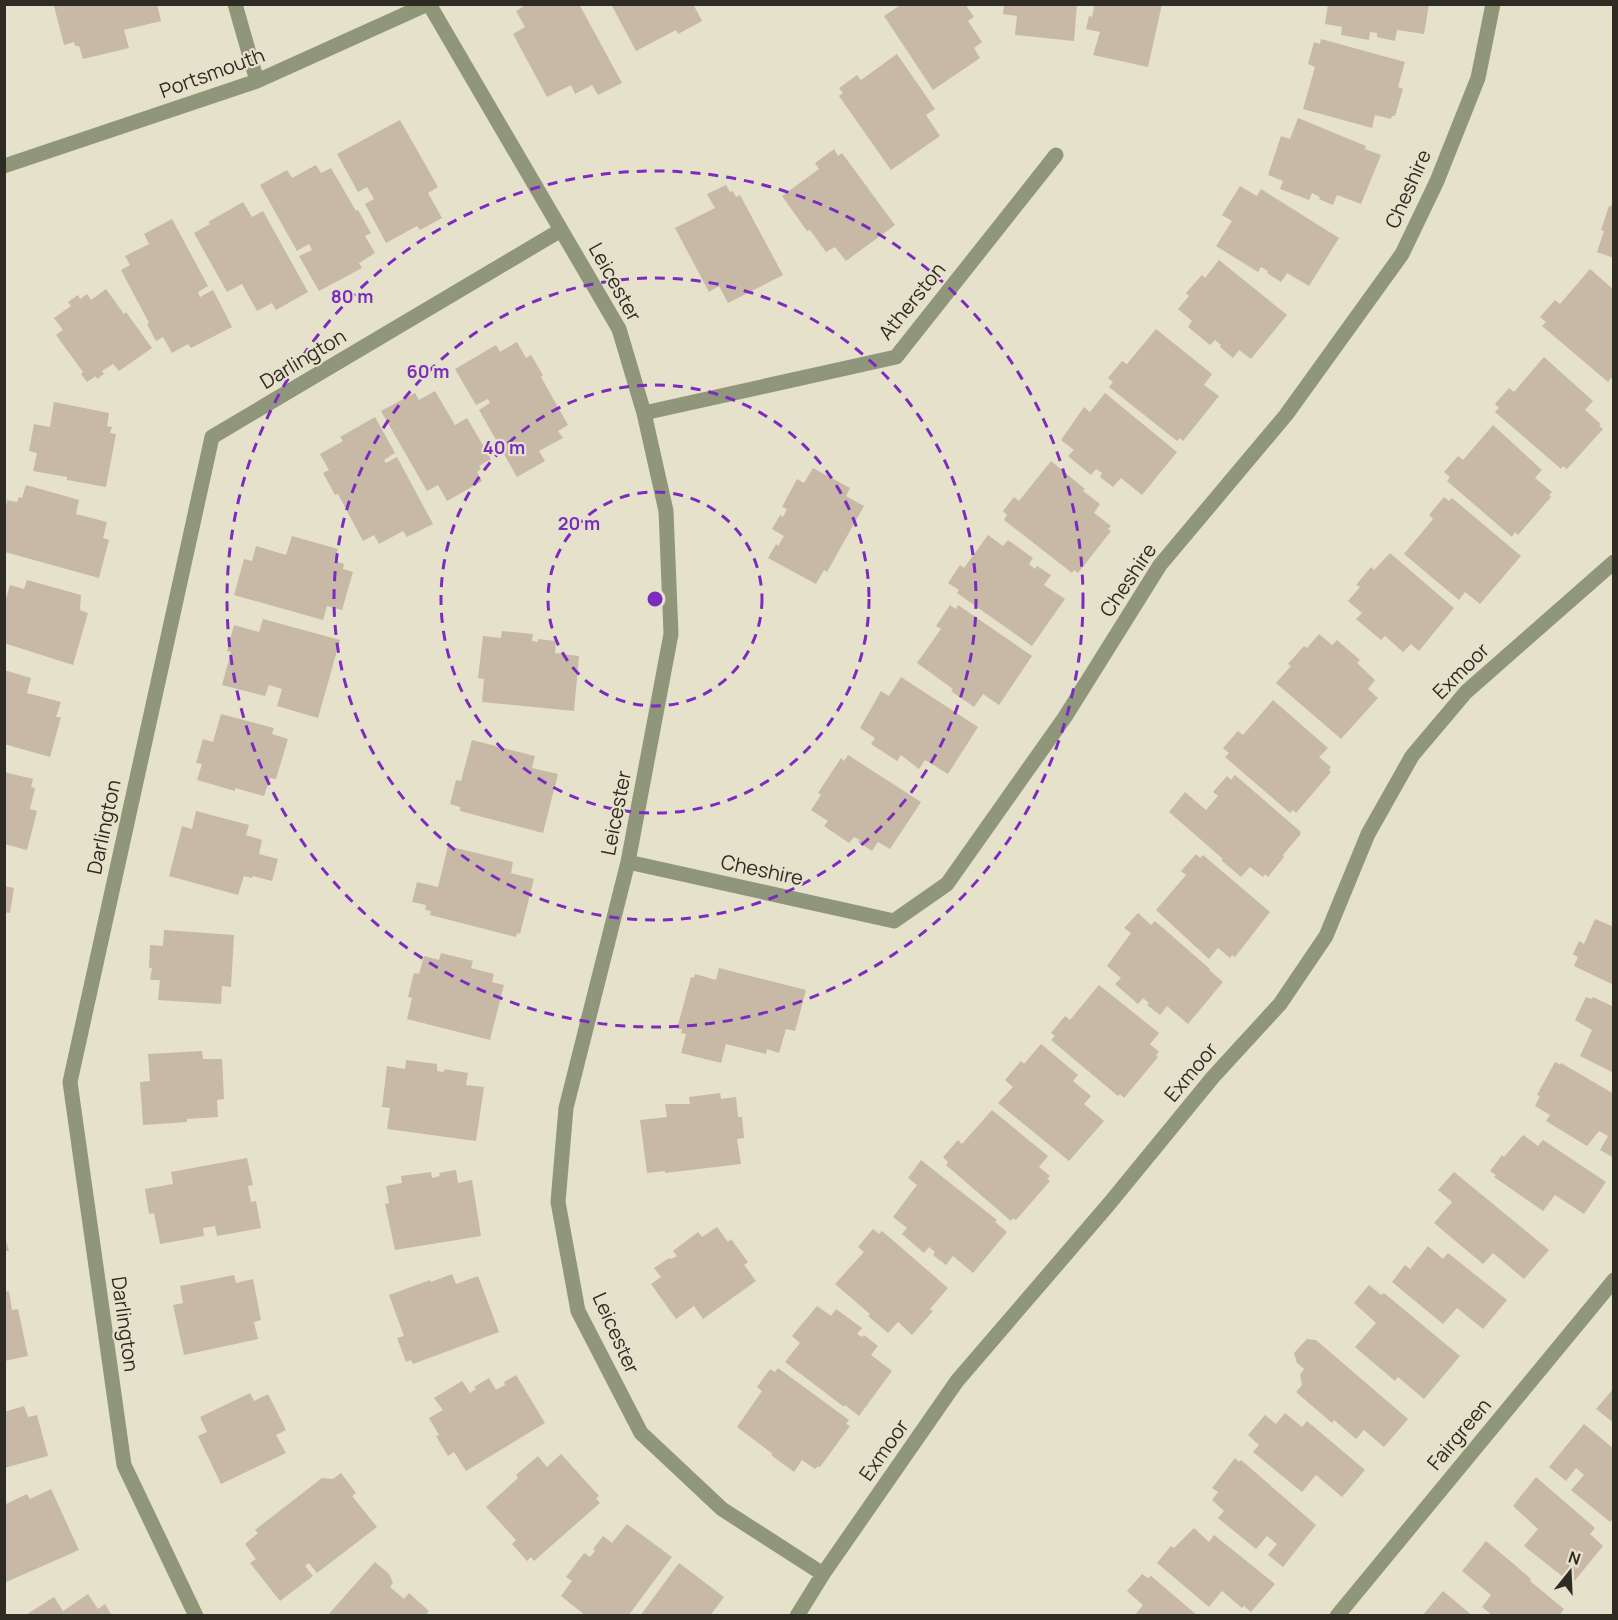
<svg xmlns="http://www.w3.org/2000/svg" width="1618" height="1620" viewBox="0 0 1618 1620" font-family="Manrope,sans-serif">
<rect width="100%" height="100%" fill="#e6e1cb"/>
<!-- building -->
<path fill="#c7b9a6" d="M62,4H157L161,21L124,30L129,48L83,59L79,46H75L74,42L64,45L54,6Z
M527,4H579L622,83L598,95L592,85L575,94L571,85L547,97L513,34L525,27L516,11Z
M611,4H693L702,21L678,34L676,30L636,51Z
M902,4H965L974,17L968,21L982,42L974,48L980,58L933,90L884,16Z
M1004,4H1077L1074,41L1015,35L1017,16L1003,14Z
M1089,4H1162L1148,67L1093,55L1100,32L1086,29L1089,16L1092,17L1094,7Z
M1328,4H1429L1424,34L1397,30L1395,41L1377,37V33L1370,32L1369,40L1341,35L1342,27L1325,24Z
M1321,39L1405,62L1398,87L1403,89L1395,116H1392L1391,119L1375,115L1372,128L1303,109L1315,67L1308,64L1314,42L1320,44Z
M897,54L935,109L926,115L940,136L891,170L839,96L843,93L839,88L857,75L861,80Z
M1298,118L1366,146L1365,149L1381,155L1361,204L1337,195L1333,205L1319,199L1320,197L1312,193L1309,200L1280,189L1283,181L1268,175L1281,136L1290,139Z
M400,120L438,187L428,193L442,218L420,230L417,226L386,243L365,204L374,199L367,187L358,192L337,154Z
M834,149L838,156L842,153L895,225L846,261L835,247L826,252L810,230L807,231L782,196L819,169L815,163Z
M316,165L321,173L331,168L356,211L358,210L371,233L365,236L375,253L359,263L362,268L319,291L299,256L312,250L309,244L297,251L260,185L287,170L292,178Z
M726,185L730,192L733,191L736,197L740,195L783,275L728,303L719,286L709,292L675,228L715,208L707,194Z
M1240,186L1257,196L1261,189L1339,238L1309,286L1287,273L1281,282L1267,273L1268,271L1261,267L1258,272L1216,246L1232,221L1222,215Z
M1613,200H1614V258L1597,252L1604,231L1601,230L1609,206L1611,207Z
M243,202L252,217L263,211L308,292L276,310L272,303L257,311L242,284L227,292L194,233L210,224L208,222Z
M172,219L208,286L198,292L200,297L213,290L232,327L191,348L188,344L172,353L163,337L156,341L147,324L149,323L121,270L130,265L125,256L149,244L144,234Z
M1219,260L1287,315L1251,359L1239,350L1233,358L1220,347L1221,345L1215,340L1210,345L1188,327L1192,321L1178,309L1189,296L1186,293L1202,275L1205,278Z
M1590,269L1614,290V381L1611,378L1608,382L1542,326L1546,322L1540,317L1555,300L1560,304Z
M106,289L124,314L126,312L152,348L119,371L113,364L102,371L104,374L97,379L96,376L87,382L81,374L83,372L56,335L63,330L54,318L71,306L68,302L78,295L80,299L87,294L91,300Z
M1156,329L1212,374L1204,385L1219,396L1183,441L1180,438L1177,441L1109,387L1113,382L1108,378L1122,361L1127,364Z
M517,342L526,358L531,355L543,375L541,377L568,425L558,431L563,438L539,451L545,461L517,477L479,410L490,403L488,399L476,405L455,369L496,345L500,352Z
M1544,357L1593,401L1585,410L1601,424L1599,426L1603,429L1567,469L1563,466L1561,469L1495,412L1499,408L1495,404L1509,388L1514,392Z
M435,391L455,425L467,418L491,459L479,466L481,469L477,472L482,481L447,501L438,485L427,491L381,411L415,393L419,400Z
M1105,393L1177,452L1142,495L1121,478L1113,487L1100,477L1102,473L1096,469L1091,475L1068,456L1074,450L1061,440L1084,407L1090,412Z
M54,402L109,413L107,426L112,427L110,433L116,434L106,487L67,480V477L33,471L37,453L29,451L34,424L50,427Z
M375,417L395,453L384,460L386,463L397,457L433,524L407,537L403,531L379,544L374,535L363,541L338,494L335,495L323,473L329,470L320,454L343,441L340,437Z
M1493,425L1542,470L1535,478L1552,492L1549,495L1551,497L1518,535L1515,532L1512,537L1447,481L1450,477L1444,472L1458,456L1463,460Z
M1051,461L1085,489L1083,491L1100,504L1094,513L1111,526L1108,529L1111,531L1078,573L1074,570L1072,573L1004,520L1007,515L1003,511L1014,497L1019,501Z
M813,468L850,488L846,496L864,506L827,572L824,570L816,584L768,558L776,544L778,546L784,536L772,529L780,515L783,517L787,509L782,507L797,479L804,483Z
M26,485L79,500L76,514L107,522L103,538L109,540L99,578L5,552V511L7,500L17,502L19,497L22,498Z
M1444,497L1449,501L1452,498L1521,556L1480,604L1465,592L1459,600L1404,554L1433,519L1429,515Z
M988,535L1003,546L1008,540L1033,558L1029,564L1035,569L1037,566L1051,575L1044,585L1065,599L1032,646L957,593L959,590L948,583L960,565L964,568Z
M292,536L338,549L334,561L344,564L343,569L353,572L342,610L327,606L323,620L234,595L244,559L252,561L256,546L286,555Z
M1390,553L1454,608L1419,651L1411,644L1403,652L1385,636L1381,640L1356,619L1362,613L1348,601L1360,587L1356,585L1371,567L1374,570Z
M27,580L81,595L80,610L88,613L73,665L4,643L6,627L4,626V605L10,585L24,589Z
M950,605L956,609L958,605L1032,656L999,705L983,694L974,707L951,691L953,689L917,663L941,629L936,626Z
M263,619L340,640L318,718L277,706L282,689L269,685L265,696L222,685L231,652L227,651L234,625L259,632Z
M502,631L533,634L532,641L538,642V639L556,641L555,653L579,656L574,711L482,702L484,679L478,678L483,636L501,638Z
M1319,634L1332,645L1337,640L1360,660L1357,663L1375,680L1368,689L1378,698L1341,739L1276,683L1291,666L1288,664L1304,646L1307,648Z
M4,670L31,678L27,693L61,702L56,717H61L50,757L4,744Z
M901,677L978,727L948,774L925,760L919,769L901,755L897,761L871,744L875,738L860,728L881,691L889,696Z
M1273,700L1328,748L1319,757L1331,767L1329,770L1331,772L1296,813L1293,810L1290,813L1225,757L1229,753L1223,748L1238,731L1243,735Z
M221,714L274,728L272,734L288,739L276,779L270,778L264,796L235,788V791L197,780L202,764L196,763L203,739L213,742Z
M472,740L535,756L532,768L558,774L543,833L460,811V807L450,804L456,780L461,781Z
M848,755L921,802L890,849L878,842L872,851L858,842L860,840L854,837L849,843L824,826L828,821L811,810L821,795L818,793L841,758L844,761Z
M4,772L33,779L31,787L35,788L30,809L37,811L27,850L4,844Z
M1235,775L1301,832L1300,835L1283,855L1284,857L1268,877L1265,874L1263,877L1250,867L1241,877L1221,860L1223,859L1169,812L1185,792L1206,810L1218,796L1213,792L1227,776L1231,780Z
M196,811L249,825L246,835L262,840L259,854L278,859L272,881L253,876L252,878L244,876L238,895L169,876L182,826L192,829Z
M448,846L513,862L511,873L534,879L520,934L517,933L516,937L430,915L431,911L425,910L426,905L412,902L417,882L438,887Z
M1196,854L1200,858L1203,855L1270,912L1235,957L1232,955L1230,958L1218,948L1209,959L1156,910L1186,875L1181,871Z
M4,886L14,888L10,913L4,912Z
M1138,913L1151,925L1155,921L1210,969L1209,970L1223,982L1188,1024L1167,1006L1160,1015L1147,1005L1149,1003L1143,998L1138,1004L1115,984L1121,978L1107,966L1131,933L1124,928Z
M1595,919L1614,927V985L1574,966L1578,957L1573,954L1579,941L1584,944Z
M164,930L234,935L231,987L222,986L221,1004L158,1000L160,980H150L152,968H149L150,945L163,946Z
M441,953L473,961L471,968L494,974L492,982L504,985L490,1040L407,1019L412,998L408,997L414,973L419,974L424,956L439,960Z
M719,968L806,990L795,1031L786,1029L779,1053L767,1049L766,1054L726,1044L721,1063L681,1053L686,1034L681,1033L682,1029H677L691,977L694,978L695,974L716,980Z
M1099,985L1159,1033L1150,1044L1159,1052L1156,1055L1158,1057L1124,1098L1120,1094L1118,1096L1051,1040L1055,1036L1051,1033L1065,1016L1070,1020Z
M1586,997L1592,999L1593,997L1614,1007V1073L1580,1056L1592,1030L1575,1020Z
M1041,1044L1078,1075L1073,1081L1091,1096L1084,1104L1104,1121L1069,1161L998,1103L1013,1087L1005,1080L1021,1061L1024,1064Z
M202,1051L203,1059H222L224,1099L217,1100L218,1117L187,1119V1122L143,1125L140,1082L150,1081L148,1054Z
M406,1060L437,1064V1071L444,1072V1069L468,1073L466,1085L484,1087L476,1141L387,1129L390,1108L382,1107L387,1066L405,1069Z
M1555,1062L1560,1065L1561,1063L1614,1094V1158L1600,1150L1608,1136L1599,1131L1587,1146L1546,1121L1550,1115L1535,1106L1540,1096L1537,1095Z
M720,1093L721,1099L736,1097L738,1117H742L744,1138L737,1139L741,1164L665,1173V1171L647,1173L640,1120L667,1117L665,1104H690L689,1097Z
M992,1110L1048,1156L1039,1167L1050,1176L1047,1179L1050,1181L1016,1220L1013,1218L1011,1221L946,1165L948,1162L943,1157L958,1140L962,1144Z
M1523,1135L1538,1146L1543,1140L1606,1182L1584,1214L1555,1195L1543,1211L1494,1177L1496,1175L1490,1171L1502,1155L1504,1157Z
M247,1158L253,1185L248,1186L251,1202L256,1201L261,1228L217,1236L215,1226L203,1228L204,1236L160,1244L154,1213L149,1214L145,1189L173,1184L171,1172Z
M921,1160L997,1220L995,1222L1007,1232L973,1273L953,1256L946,1265L933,1255L935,1252L929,1247L924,1253L902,1234L907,1228L893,1217L917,1185L908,1178Z
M456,1170L458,1183L472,1180L481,1236L395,1250L385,1204L389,1203L386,1186L402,1183L401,1176L431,1172L432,1178L440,1176L439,1173Z
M1454,1172L1549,1250L1524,1279L1493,1253L1483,1264L1434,1223L1452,1202L1438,1190Z
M717,1227L728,1242L731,1239L748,1262L744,1265L756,1281L703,1319L694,1306L676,1319L651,1284L661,1277L654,1268L669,1258L671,1259L677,1256L673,1251L698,1232L702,1237Z
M873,1229L879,1234L882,1231L948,1288L930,1309L933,1311L912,1335L898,1322L888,1333L868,1316L870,1314L835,1284L864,1252L858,1247Z
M4,1235L9,1251H4Z
M1428,1246L1443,1259L1448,1253L1507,1300L1483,1329L1457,1308L1443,1324L1392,1282L1405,1265L1410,1269Z
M452,1274L456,1284L478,1276L499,1332L413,1364L411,1360L406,1362L397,1338L404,1336L389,1295L430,1280L431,1282Z
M234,1275L236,1283L253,1279L261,1320L254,1322L258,1339L184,1355L173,1305L183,1303L180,1286Z
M1369,1285L1381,1295L1384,1293L1460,1356L1424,1399L1398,1377L1395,1381L1355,1347L1376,1323L1354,1303Z
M9,1291L12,1310L18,1309L28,1356L4,1361V1292Z
M817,1306L831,1316L836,1309L862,1328L857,1334L862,1337L864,1335L878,1346L871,1355L892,1371L859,1416L845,1405L844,1407L785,1362L800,1343L792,1336Z
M1307,1339L1316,1340L1408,1419L1384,1447L1364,1430L1356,1439L1334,1420L1332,1423L1296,1392L1302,1385L1300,1375L1304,1369L1297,1363L1294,1353Z
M778,1368L849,1420L846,1424L850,1426L820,1467L818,1466L815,1469L802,1460L794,1472L771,1455L773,1454L737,1427L762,1391L757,1387L770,1369L775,1372Z
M516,1375L545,1423L466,1471L454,1452L448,1456L436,1436L439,1435L429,1418L443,1410L434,1398L462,1381L470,1393L476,1389L474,1387L489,1378L496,1390L505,1385L504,1382Z
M1614,1388V1423L1596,1409Z
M250,1393L254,1401L268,1394L286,1430L276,1435L286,1453L221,1484L198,1436L207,1432L200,1417Z
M24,1406L28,1417L37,1415L48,1456L4,1468V1412Z
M1285,1413L1302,1427L1307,1421L1365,1470L1342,1497L1316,1475L1302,1492L1253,1452L1259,1445L1248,1435L1265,1415L1276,1424Z
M1584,1424L1614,1449V1517L1610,1522L1571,1490L1584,1475L1576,1468L1566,1481L1549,1467Z
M561,1454L599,1496L596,1498L600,1503L534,1561L531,1557L527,1561L512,1544L516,1540L486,1507L518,1478L516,1475L538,1456L547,1467Z
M1235,1458L1239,1462L1241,1460L1316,1525L1283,1567L1268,1555L1277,1544L1267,1536L1256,1549L1218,1518L1224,1511L1212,1500L1218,1492L1212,1488Z
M341,1473L356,1493L352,1496L377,1527L317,1573L309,1563L305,1566L313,1576L280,1601L250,1563L256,1559L245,1544L258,1533L255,1530L322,1478L333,1479Z
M1536,1477L1595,1528L1590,1534L1603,1546L1572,1584L1524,1546L1538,1529L1513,1506Z
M51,1489L79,1550L4,1583V1505L27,1494L30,1499Z
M627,1524L672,1557L628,1616H586L561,1596L572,1581L566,1577L584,1553L590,1557L595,1551L593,1549L603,1536L612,1543Z
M1194,1528L1209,1542L1214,1535L1275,1584L1251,1612L1244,1606L1242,1608L1222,1591L1209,1607L1157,1563L1171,1546L1174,1548Z
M1486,1541L1515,1565L1531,1579L1530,1581L1564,1609L1559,1616H1493L1482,1607L1491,1595L1462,1571Z
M375,1562L389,1574L393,1583L390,1587L404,1599L409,1593L429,1611L425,1616H327Z
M679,1563L724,1597L710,1616H640Z
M1142,1574L1148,1578L1151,1576L1198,1616H1134L1143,1605L1127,1591Z
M1443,1591L1473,1616H1422Z
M88,1594L98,1609L105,1604L112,1616H24L54,1597L63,1611Z"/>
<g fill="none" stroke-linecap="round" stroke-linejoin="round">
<!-- street -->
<path stroke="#8f967a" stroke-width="15" d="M235,4L257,81
M429,4L619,329L644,413L666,511L671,634L628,862L566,1108L558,1202L578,1311L641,1433L722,1509L823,1574
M4,166L257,81L428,4
M644,413L896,357L1056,155
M628,862L894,921L947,884L1065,717L1160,565L1286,415L1402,254L1437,181L1478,78L1493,4
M196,1616L124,1465L70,1082L212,437L561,230
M797,1616L823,1574L957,1381L1109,1204L1213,1077L1280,1004L1326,936L1368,834L1412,756L1466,692L1614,562
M1337,1616L1614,1280"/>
</g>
<!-- distance rings -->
<g fill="none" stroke="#7b2cbf" stroke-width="3" stroke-dasharray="10 8">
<circle cx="655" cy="599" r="107"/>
<circle cx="655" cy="599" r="214"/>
<circle cx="655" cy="599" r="321"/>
<circle cx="655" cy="599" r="428"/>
</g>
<g text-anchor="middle" stroke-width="4.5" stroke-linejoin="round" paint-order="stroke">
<!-- street labels -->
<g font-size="20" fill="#2d2b22" stroke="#e6e1cb">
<text transform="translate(212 73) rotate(-20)" y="7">Portsmouth</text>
<text transform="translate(1408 189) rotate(-66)" y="7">Cheshire</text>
<text transform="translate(615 282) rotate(61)" y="7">Leicester</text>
<text transform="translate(912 301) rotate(-51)" y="7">Atherston</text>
<text transform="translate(303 359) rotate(-31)" y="7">Darlington</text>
<text transform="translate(1128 580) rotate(-56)" y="7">Cheshire</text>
<text transform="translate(1461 671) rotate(-45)" y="7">Exmoor</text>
<text transform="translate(616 813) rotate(-79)" y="7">Leicester</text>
<text transform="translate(104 827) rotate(-78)" y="7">Darlington</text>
<text transform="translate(762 870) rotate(12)" y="7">Cheshire</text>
<text transform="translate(1191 1072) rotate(-50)" y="7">Exmoor</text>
<text transform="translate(125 1324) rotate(82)" y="7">Darlington</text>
<text transform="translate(616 1333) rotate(66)" y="7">Leicester</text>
<text transform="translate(1459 1434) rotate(-50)" y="7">Fairgreen</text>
<text transform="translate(884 1450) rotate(-55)" y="7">Exmoor</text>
</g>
</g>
<circle cx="655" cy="599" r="9" fill="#7b2cbf" stroke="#e6e1cb" stroke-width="3"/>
<g font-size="18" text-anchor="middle" font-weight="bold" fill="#7b2cbf" stroke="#e6e1cb" stroke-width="4.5" stroke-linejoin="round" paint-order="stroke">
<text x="352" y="303">80 m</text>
<text x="428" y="378">60 m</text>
<text x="504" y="454">40 m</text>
<text x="579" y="530">20 m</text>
</g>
<!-- border -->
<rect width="1618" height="1620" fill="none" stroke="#2d2b22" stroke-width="12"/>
<!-- north arrow -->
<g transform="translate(1570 1572) rotate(18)" stroke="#e6e1cb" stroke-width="4.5" paint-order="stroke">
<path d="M0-4.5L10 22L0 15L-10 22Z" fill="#2d2b22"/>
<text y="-9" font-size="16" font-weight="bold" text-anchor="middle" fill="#2d2b22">N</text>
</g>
</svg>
